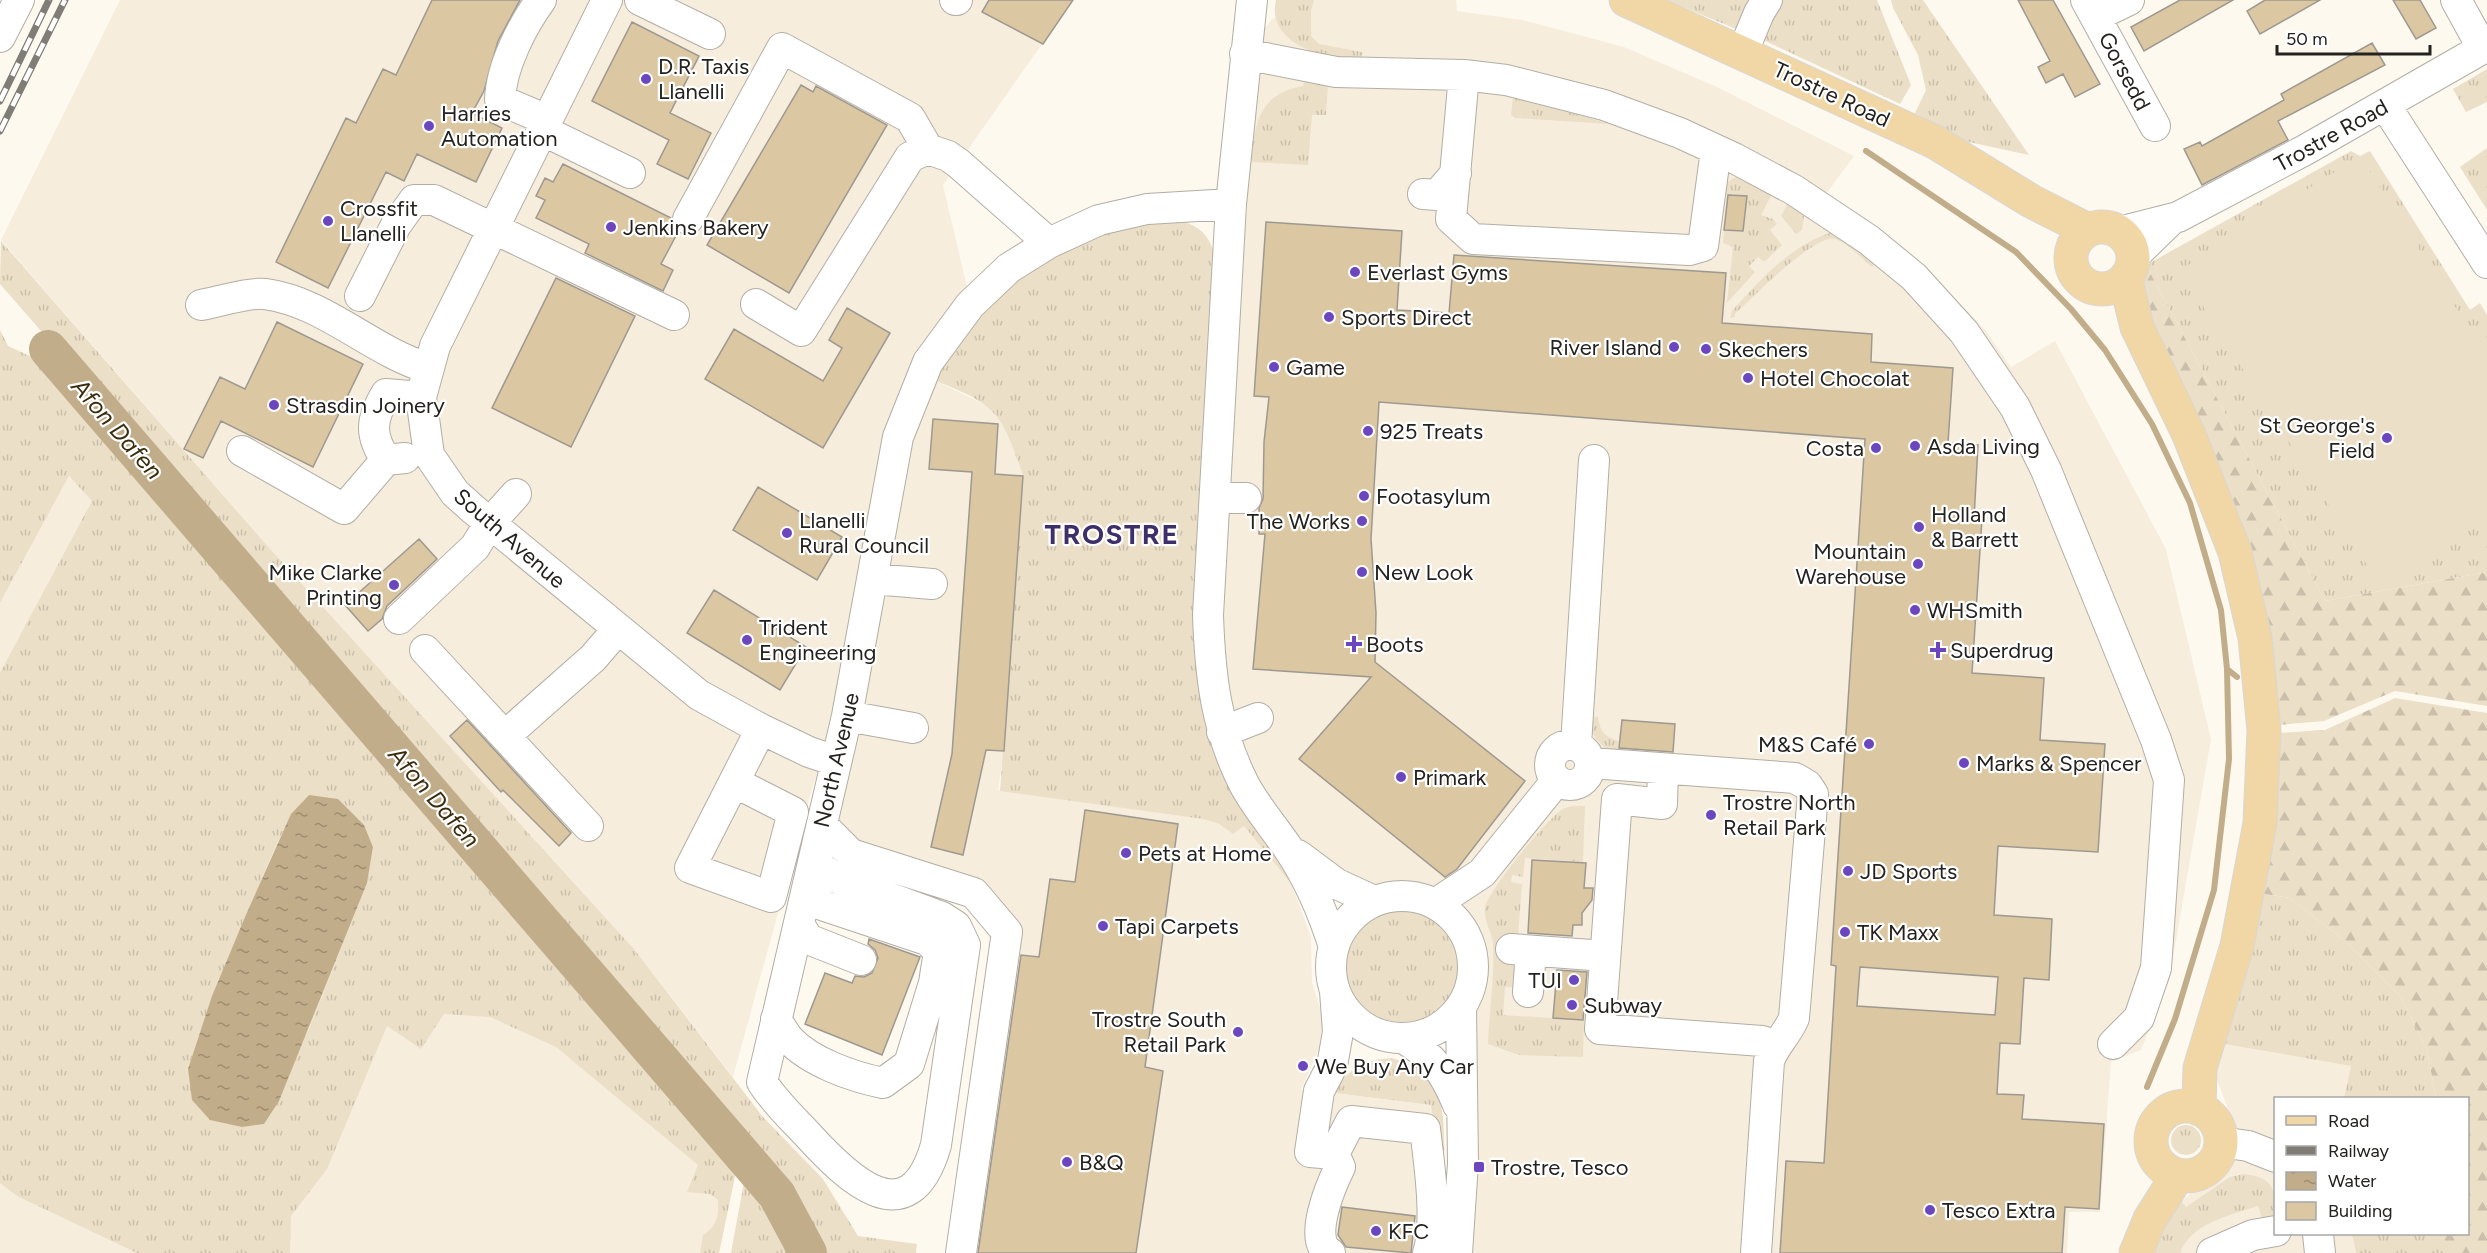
<svg xmlns="http://www.w3.org/2000/svg" width="2487" height="1253" viewBox="0 0 2487 1253" font-family="Figtree,sans-serif">
<defs>
<pattern id="grass-tufts" width="24" height="20" patternUnits="userSpaceOnUse" patternTransform="scale(1.5)"><rect width="24" height="20" fill="#ecdfc7"/><path d="M3 7l-1-3M5 7V3M7 7l1-3M15 17l-1-3M17 17v-4M19 17l1-3" fill="none" stroke="#cabfaa"/></pattern>
<pattern id="forest-firs" width="22" height="20" patternUnits="userSpaceOnUse" patternTransform="scale(1.5)"><rect width="22" height="20" fill="#ecdfc7"/><path d="M5 1l3.5 6h-7zM16 11l3.5 6h-7z" fill="#cabfaa"/></pattern>
<pattern id="water-ripples" width="26" height="14" patternUnits="userSpaceOnUse" patternTransform="scale(1.5)"><rect width="26" height="14" fill="#c1ad89"/><path d="M2 4q2-2 4 0t4 0M15 11q2-2 4 0t4 0" fill="none" stroke="#9d8c6f"/></pattern>
</defs>
<rect width="100%" height="100%" fill="#fef9ef"/>
<!-- built -->
<path fill="#f6eddd" d="M120,0H1073L943,185L971,304L934,380L992,408L1007,429L1023,476L1004,751L998,790L1203,819L1219,824L1233,834L1244,826L1291,883L1311,937L1312,983L1323,1017L1320,1046L1301,1090L1326,1096L1334,1093L1431,1105L1435,1148V1253H953L991,950L989,934L980,917L962,904L833,856L846,718L813,785L733,1077L634,949L264,542L1,240Z
M1307,0H1456L1457,11L1523,20L1624,47L1717,87L1854,156L1826,194L1929,270L1986,331L2011,367L2055,341L2166,549L2211,739L2169,981L2141,1050L2111,1062L2100,1212H2069L2067,1253H1457L1461,1007L1469,991L1473,971L1472,951L1464,932L1452,916L1435,904L1416,897L1395,896L1374,901L1288,848L1210,670L1245,54L1272,19Z
M69,476L734,1181L719,1253H0V603Z
M2218,1043L2351,1066L2344,1098H2276V1234H2352L2356,1253H2151L2174,1211L2181,1201L2223,1170L2230,1150L2233,1129L2230,1114L2216,1077Z"/>
<!-- grass -->
<path fill="url(#grass-tufts)" fill-rule="evenodd" d="M1276,0H1314L1311,11V36L1319,44L1362,52L1363,60L1312,56L1311,51C1288,42 1270,26 1276,0Z
M1666,0H1748L1736,29Z
M1782,0H1877L1911,85L1900,104L1761,39Z
M1891,0H1923L2029,155L1964,141L1915,113L1926,90L1918,55L1893,8Z
M2487,69V102L2466,112L2453,89Z
M1304,81L1328,85L1326,115H1312L1308,165L1251,162C1255,122 1259,94 1303,86Z
M1517,95L1554,103V108L1610,124L1515,118L1511,115L1513,98Z
M2487,148V210L2460,167Z
M2351,151L2360,156L2370,151L2470,310L2480,303L2487,315V572L2325,601L2146,265Z
M1742,176L1772,194L1761,215L1773,219L1777,224L1770,230L1782,245L1764,262L1758,257L1749,266L1755,272L1727,303L1733,247L1723,243L1727,195L1720,193C1725,182 1731,178 1742,176Z
M1788,203L1804,216L1802,230L1796,234L1781,216Z
M1174,219C1198,225 1207,231 1215,255L1197,672L1295,875L1289,881L1244,826L1233,834L1219,824L1203,819L1000,791L1023,476C1001,411 998,406 934,380L957,339L1013,281L1084,238L1125,226Z
M1832,232L1878,261L1872,267C1862,259 1847,242 1835,239C1814,234 1751,299 1735,314V317L1730,318L1732,311C1761,279 1790,246 1832,232Z
M1,241L264,542L634,949L763,1117L823,1179L858,1236L917,1244L916,1253H731L751,1144L0,284Z
M0,330L8,346L47,364L106,423L738,1162L719,1253H700L703,1235C717,1226 719,1217 718,1200L710,1194L687,1192L698,1165L556,1047L490,1017L444,1014L421,1049L387,1026L327,1169L291,1216L290,1253H137L17,1196L0,1183V673L92,501L69,476L0,603ZM309,795L364,825L373,847L367,883L307,1034L188,1069C208,1007 231,947 258,888C272,855 284,821 309,795Z
M1588,716L1598,717C1600,732 1605,737 1619,741L1618,755C1600,748 1590,735 1588,716Z
M1585,806L1583,862L1525,858L1523,877L1512,875L1511,882L1522,884L1518,936L1524,961L1523,988L1505,987L1503,1015L1584,1020L1583,1057L1519,1055L1488,1044C1489,1011 1495,977 1493,944C1492,931 1481,917 1486,904C1492,887 1547,818 1563,809C1569,805 1578,806 1585,806Z
M2259,893L2290,898L2345,941L2401,997L2427,1050L2436,1098H2344L2351,1066L2218,1043Z
M1344 968a59 59 0 1 1 118 0a59 59 0 1 1-118 0Z
M1392,1058C1401,1061 1415,1064 1422,1070C1448,1092 1444,1138 1444,1168L1435,1148L1431,1105L1334,1093C1347,1068 1365,1060 1392,1058Z
M2171 1140a15 15 0 1 1 30 0a15 15 0 1 1-30 0Z
M2244,1174C2275,1178 2275,1189 2275,1217L2263,1222L2258,1206C2231,1215 2191,1223 2180,1253H2151L2158,1231L2181,1201L2186,1207L2230,1177Z
M2352,1234H2445V1253H2356Z"/>
<!-- forest -->
<path fill="url(#forest-firs)" d="M2146,265L2325,601L2487,572V706L2395,691L2324,721L2278,725L2263,619L2241,519L2145,318L2138,274Z
M2395,698L2487,713V1253H2445V1234H2468V1098H2436L2427,1050L2401,997L2345,941L2290,898L2259,893L2279,733L2325,730Z"/>
<!-- pitch -->
<path fill="#ecdfc7" d="M2360,156L2487,357V519L2381,587L2180,270Z"/>
<!-- water -->
<path fill="url(#water-ripples)" d="M309,795L338,799L364,825L373,847L367,883L279,1101L264,1124L242,1127L210,1120L192,1100L188,1069L212,996L245,917L291,814Z"/>
<g fill="none" stroke-linecap="round" stroke-linejoin="round">
<!-- stream -->
<path stroke="#c1ad89" stroke-width="6" d="M1866,151L2016,252L2071,309L2105,350L2152,424L2190,503L2221,610L2227,669L2229,759L2214,890L2175,1019L2147,1087
M2227,669L2237,677"/>
<!-- river -->
<path stroke="#c1ad89" stroke-width="38" d="M48,349L777,1195L808,1253"/>
</g>
<!-- building -->
<path fill="#dbc7a2" stroke="#9e9990" stroke-width="1.5" fill-rule="evenodd" d="M432,0H520L498,41L484,91L472,113L502,128L476,182L417,154L404,181L386,172L328,288L276,262L346,118L356,123L383,69L396,75Z
M989,0H1073L1043,44L982,12Z
M2018,0H2053L2100,84L2075,97L2063,74L2046,83L2038,67L2050,61Z
M2180,0H2233L2144,51L2131,27Z
M2265,0H2320L2260,34L2247,11Z
M2393,0H2420L2436,28L2416,39Z
M632,22L699,56L670,113L711,133L688,179L657,164L669,140L592,101Z
M2372,43L2385,65L2278,121L2288,140L2202,185L2184,149L2200,142L2202,146L2236,127L2284,100L2281,94Z
M801,85L813,92L816,86L887,125L789,293L707,245Z
M563,164L671,218L673,227L678,232L661,264L673,270L663,291L585,253L589,244L536,218L545,200L536,196L545,178L553,182Z
M1728,195L1747,196L1743,231L1724,230Z
M1266,222L1402,231L1397,310L1449,313L1454,255L1726,273L1722,323L1872,334L1871,362L1953,368L1948,443L1978,445L1974,519H1982L1972,673L2044,678L2040,740L2105,744L2098,852L1998,846L1994,915L2052,919L2049,980L2024,978L2020,1044L2000,1043L1997,1094L2024,1095L2022,1119L2104,1124L2099,1209L2065,1207L2062,1253H1780L1786,1161L1824,1163L1836,966L1831,965L1865,439L1379,402L1371,539L1376,613L1375,662L1525,781L1457,869L1445,877L1299,759L1371,677L1253,669L1265,534H1259V508L1263,499L1264,442L1269,397L1254,396ZM1860,967L1998,977L1995,1015L1857,1006Z
M556,278L635,316L571,447L492,408Z
M847,308L890,333L823,448L705,379L734,329L823,381L842,348L829,340Z
M277,322L363,364L313,467L221,421L203,458L184,449L220,377L245,389Z
M933,419L998,424L995,474L1023,476L1004,751L986,750L963,855L931,847L952,754L972,472L929,469Z
M758,487L842,537L817,580L733,530Z
M419,539L437,559L387,606L382,619L368,631L345,605Z
M714,590L806,647L780,690L687,633Z
M467,720L571,833L559,846L503,790L501,792L450,736Z
M1622,720L1675,724L1673,752L1619,748Z
M1085,810L1178,824L1145,1067L1163,1071L1136,1253H978L1021,955L1039,957L1050,879L1075,882Z
M1532,860L1586,863L1584,888H1593L1592,900L1582,913V925H1573L1572,936L1528,933Z
M869,939L920,957L882,1055L805,1024L825,973L852,983L855,976L864,977L872,973L878,958L875,950L868,944Z
M1557,970L1587,972L1583,1020L1553,1018Z
M1342,1207L1415,1216L1411,1253L1346,1247L1338,1235Z"/>
<g fill="none" stroke-linecap="round" stroke-linejoin="round">
<!-- minor casing -->
<g stroke="#b2aea5" stroke-width="32">
<path id="minor" d="M541,0C522,26 501,67 500,100L547,120
M607,0L435,346L421,397L429,455L455,493L474,510L699,695L761,729L809,752L836,761
M640,0L710,34
M955,0H957
M1252,0L1231,204L1208,615C1210,675 1216,729 1244,784C1256,807 1273,826 1288,848C1309,879 1323,912 1334,947
M2086,0L2155,126
M2456,0L2483,49
M2096,16L2129,0
M0,37L19,0
M1245,54L1336,72L1464,75L1506,80L1604,105L1680,133L1734,158L1794,190L1869,240L1914,277L1964,332L2015,407L2046,470L2156,740L2169,780L2156,968L2139,1018L2113,1044
M1742,54L1759,13L1767,0
M1464,75L1451,219L1473,239L1689,250L1703,246L1716,150
M2385,105L2487,263
M542,130L630,173
M1423,194L1437,195L1456,173
M688,219L782,48L910,118L928,149L948,156L958,163L1049,243
M2119,232L2178,217L2305,150L2487,46
M2133,257L2172,219
M360,296L396,225L414,200H434L674,315
M756,304L801,331L910,157L928,149
M201,305C218,302 249,292 265,294C325,302 371,351 428,368
M242,451L344,509L386,460
M405,458L386,460C369,435 371,419 386,394L421,397
M1215,498H1246
M874,579L932,584
M399,619L475,547L489,524L516,494
M425,650L588,826
M847,716L913,728
M1222,732L1258,718
M506,735L593,658L618,629
M1550 765a20 20 0 1 1 40 0a20 20 0 1 1-40 0Z
M1576,745L1594,460
M1591,763L1795,778L1807,785L1813,794L1794,1018C1787,1035 1775,1044 1769,1061L1756,1253
M1663,770L1662,804L1617,799L1600,1029L1762,1041L1775,1045
M734,782L793,812L771,897L690,868L761,729
M822,825L851,854L974,893L1007,932L961,1253
M815,855L820,866L831,876L942,917L956,926L965,945L936,1145C909,1239 847,1178 807,1134C791,1117 774,1101 762,1082L847,716L898,437L928,362L970,305L1009,268L1049,243L1099,220L1147,209L1231,204
M1298,855L1337,884L1374,901
M1331 967a71 71 0 1 1 142 0a71 71 0 1 1-142 0Z
M1435,904L1482,873L1557,780
M799,924L808,939L861,960
M1511,949L1605,956
M1528,992L1531,951
M776,1019C780,1025 784,1033 789,1039C810,1062 853,1077 883,1083L909,1064L934,983L939,951L927,940L822,905L808,886
M1403,1038C1433,1056 1445,1073 1458,1105
M2221,1142L2248,1146L2276,1157
M1334,1154L1310,1152L1319,1091L1332,1066L1338,1032L1335,991
M2318,1234L2320,1253
M1330,1253C1307,1241 1331,1185 1340,1167L1334,1154L1351,1121L1425,1129C1429,1162 1438,1222 1428,1253
M1457,1253L1463,1163L1461,1007
M2212,1253L2253,1235L2276,1231"/>
</g>
<!-- major casing -->
<g stroke="#d8d7d7" stroke-width="35">
<path id="major" d="M1626,0L1935,142L2031,201L2088,230
M2071 258a31 31 0 1 1 62 0a31 31 0 1 1-62 0Z
M2125,278L2137,327L2189,435L2235,552L2255,638L2264,730L2260,823L2237,946L2200,1068L2199,1109
M2151 1141a35 35 0 1 1 70 0a35 35 0 1 1-70 0Z
M2136,1253L2150,1219L2178,1175"/>
</g>
<!-- minor -->
<use href="#minor" stroke="#fff" stroke-width="30"/>
<!-- major -->
<use href="#major" stroke="#f0d7a5" stroke-width="33"/>
<!-- rail casing -->
<g stroke="#807d77" stroke-width="7">
<path id="rail" d="M0,101L49,0
M0,131L65,0"/>
</g>
<!-- rail -->
<use href="#rail" stroke="#fff" stroke-width="4.5" stroke-dasharray="14" stroke-linecap="butt"/>
</g>
<!-- markers -->
<g fill="#6b46bf" stroke="#fff" stroke-width="2">
<circle cx="646" cy="79" r="6"/>
<circle cx="429" cy="126" r="6"/>
<circle cx="328" cy="221" r="6"/>
<circle cx="611" cy="227" r="6"/>
<circle cx="1355" cy="272" r="6"/>
<circle cx="1329" cy="317" r="6"/>
<circle cx="1674" cy="347" r="6"/>
<circle cx="1706" cy="349" r="6"/>
<circle cx="1274" cy="367" r="6"/>
<circle cx="1748" cy="378" r="6"/>
<circle cx="274" cy="405" r="6"/>
<circle cx="1368" cy="431" r="6"/>
<circle cx="2387" cy="438" r="6"/>
<circle cx="1915" cy="446" r="6"/>
<circle cx="1876" cy="448" r="6"/>
<circle cx="1364" cy="496" r="6"/>
<circle cx="1362" cy="521" r="6"/>
<circle cx="1919" cy="527" r="6"/>
<circle cx="787" cy="533" r="6"/>
<circle cx="1918" cy="564" r="6"/>
<circle cx="1362" cy="572" r="6"/>
<circle cx="394" cy="585" r="6"/>
<circle cx="1915" cy="610" r="6"/>
<circle cx="747" cy="640" r="6"/>
<path d="M1351 635h6v6h6v6h-6v6h-6v-6h-6v-6h6z"/>
<path d="M1935 641h6v6h6v6h-6v6h-6v-6h-6v-6h6z"/>
<circle cx="1869" cy="744" r="6"/>
<circle cx="1964" cy="763" r="6"/>
<circle cx="1401" cy="777" r="6"/>
<circle cx="1711" cy="815" r="6"/>
<circle cx="1126" cy="853" r="6"/>
<circle cx="1848" cy="871" r="6"/>
<circle cx="1103" cy="926" r="6"/>
<circle cx="1845" cy="932" r="6"/>
<circle cx="1574" cy="980" r="6"/>
<circle cx="1572" cy="1005" r="6"/>
<circle cx="1238" cy="1032" r="6"/>
<circle cx="1303" cy="1066" r="6"/>
<circle cx="1067" cy="1162" r="6"/>
<rect x="1473" y="1161" width="12" height="12" rx="3"/>
<circle cx="1930" cy="1210" r="6"/>
<circle cx="1376" cy="1231" r="6"/>
</g>
<g text-anchor="middle" stroke-width="4.5" stroke-linejoin="round" paint-order="stroke">
<!-- poi labels -->
<g font-size="22" fill="#24221f" stroke="#fff" text-anchor="start">
<text x="658" y="74">D.R. Taxis<tspan x="658" dy="25">Llanelli</tspan></text>
<text x="441" y="121">Harries<tspan x="441" dy="25">Automation</tspan></text>
<text x="340" y="216">Crossfit<tspan x="340" dy="25">Llanelli</tspan></text>
<text x="623" y="235">Jenkins Bakery</text>
<text x="1367" y="280">Everlast Gyms</text>
<text x="1341" y="325">Sports Direct</text>
<text x="1662" y="355" text-anchor="end">River Island</text>
<text x="1718" y="357">Skechers</text>
<text x="1286" y="375">Game</text>
<text x="1760" y="386">Hotel Chocolat</text>
<text x="286" y="413">Strasdin Joinery</text>
<text x="2375" y="433" text-anchor="end">St George's<tspan x="2375" dy="25">Field</tspan></text>
<text x="1380" y="439">925 Treats</text>
<text x="1927" y="454">Asda Living</text>
<text x="1864" y="456" text-anchor="end">Costa</text>
<text x="1376" y="504">Footasylum</text>
<text x="1931" y="522">Holland<tspan x="1931" dy="25">&amp; Barrett</tspan></text>
<text x="799" y="528">Llanelli<tspan x="799" dy="25">Rural Council</tspan></text>
<text x="1350" y="529" text-anchor="end">The Works</text>
<text x="1906" y="559" text-anchor="end">Mountain<tspan x="1906" dy="25">Warehouse</tspan></text>
<text x="382" y="580" text-anchor="end">Mike Clarke<tspan x="382" dy="25">Printing</tspan></text>
<text x="1374" y="580">New Look</text>
<text x="1927" y="618">WHSmith</text>
<text x="759" y="635">Trident<tspan x="759" dy="25">Engineering</tspan></text>
<text x="1366" y="652">Boots</text>
<text x="1950" y="658">Superdrug</text>
<text x="1857" y="752" text-anchor="end">M&amp;S Café</text>
<text x="1976" y="771">Marks &amp; Spencer</text>
<text x="1413" y="785">Primark</text>
<text x="1723" y="810">Trostre North<tspan x="1723" dy="25">Retail Park</tspan></text>
<text x="1138" y="861">Pets at Home</text>
<text x="1860" y="879">JD Sports</text>
<text x="1115" y="934">Tapi Carpets</text>
<text x="1857" y="940">TK Maxx</text>
<text x="1562" y="988" text-anchor="end">TUI</text>
<text x="1584" y="1013">Subway</text>
<text x="1226" y="1027" text-anchor="end">Trostre South<tspan x="1226" dy="25">Retail Park</tspan></text>
<text x="1315" y="1074">We Buy Any Car</text>
<text x="1079" y="1170">B&amp;Q</text>
<text x="1491" y="1175">Trostre, Tesco</text>
<text x="1942" y="1218">Tesco Extra</text>
<text x="1388" y="1239">KFC</text>
</g>
<!-- street labels -->
<g font-size="22" fill="#24221f" stroke="#fff">
<text transform="translate(2125 71) rotate(62)" y="8">Gorsedd</text>
<text transform="translate(1832 94) rotate(25)" y="8">Trostre Road</text>
<text transform="translate(2331 135) rotate(-29)" y="8">Trostre Road</text>
<text transform="translate(510 538) rotate(41)" y="8">South Avenue</text>
<text transform="translate(836 760) rotate(-77)" y="8">North Avenue</text>
</g>
<!-- water labels -->
<g font-size="24" font-style="italic" fill="#3b2c0d" stroke="#fff">
<text transform="translate(117 429) rotate(49)" y="8">Afon Dafen</text>
<text transform="translate(434 797) rotate(49)" y="8">Afon Dafen</text>
</g>
<!-- district labels -->
<g font-size="28" font-weight="bold" letter-spacing="1.5" fill="#3e2e6a" stroke="#fff">
<text x="1112" y="544">TROSTRE</text>
</g>
</g>
<!-- legend -->
<rect x="2274" y="1097" width="195" height="138" fill="#ffffff" stroke="#a7a7a5" stroke-width="1.5"/>
<rect x="2286" y="1116" width="30" height="9" fill="#f0d7a5" stroke="#a7a7a5" stroke-width="1.5"/>
<text x="2328" y="1127" font-size="18" fill="#24221f">Road</text>
<rect x="2286" y="1146" width="30" height="9" fill="#807d77" stroke="#a7a7a5" stroke-width="1.5"/>
<text x="2328" y="1157" font-size="18" fill="#24221f">Railway</text>
<rect x="2286" y="1172" width="30" height="18" fill="url(#water-ripples)" stroke="#a7a7a5" stroke-width="1.5"/>
<text x="2328" y="1187" font-size="18" fill="#24221f">Water</text>
<rect x="2286" y="1202" width="30" height="18" fill="#dbc7a2" stroke="#a7a7a5" stroke-width="1.5"/>
<text x="2328" y="1217" font-size="18" fill="#24221f">Building</text>
<!-- scale -->
<path d="M2277 45v9h153v-9" fill="none" stroke="#24221f" stroke-width="3"/>
<text x="2286" y="45" font-size="18" fill="#24221f" stroke="#ffffff" stroke-width="4.5" paint-order="stroke">50 m</text>
</svg>
